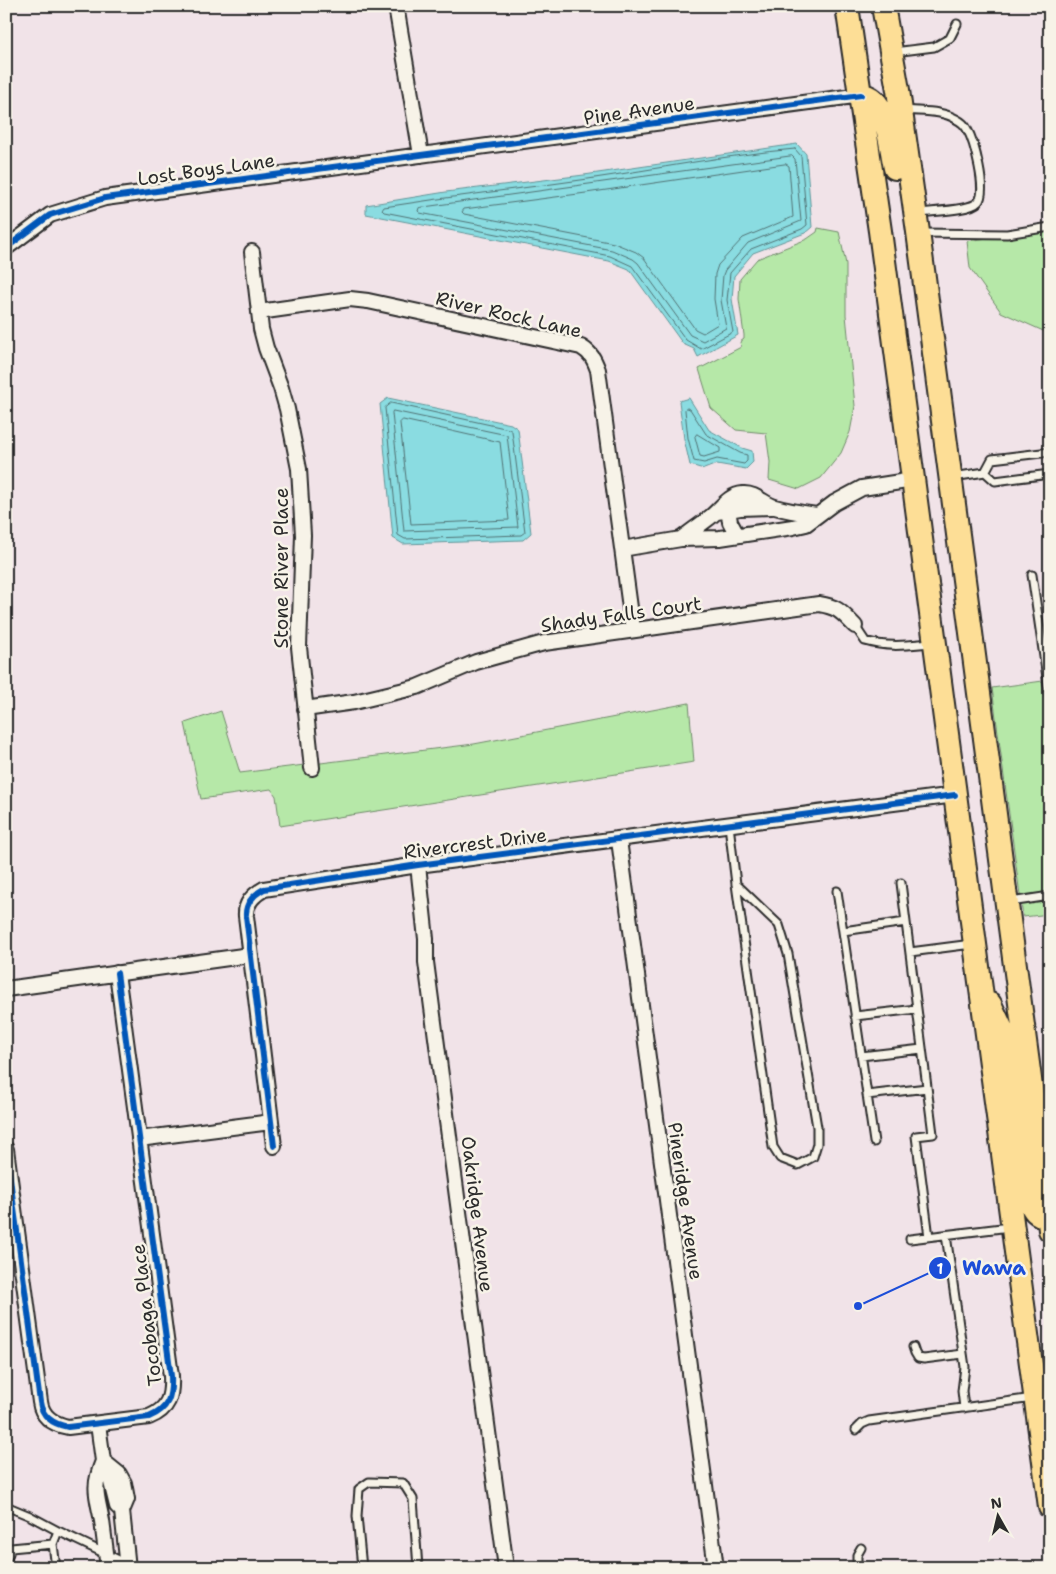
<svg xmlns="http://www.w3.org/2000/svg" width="1056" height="1574" viewBox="0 0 1056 1574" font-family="'Shantell Sans',sans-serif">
<rect width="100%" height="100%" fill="#f1e3e8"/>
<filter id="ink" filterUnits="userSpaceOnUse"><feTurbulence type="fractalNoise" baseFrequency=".02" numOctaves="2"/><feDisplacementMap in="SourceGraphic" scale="10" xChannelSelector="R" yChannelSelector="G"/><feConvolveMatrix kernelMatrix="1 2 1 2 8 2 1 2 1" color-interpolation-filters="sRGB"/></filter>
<g filter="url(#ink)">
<!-- green -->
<path fill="#b6e8a8" stroke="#708a6a" d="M818,228L839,232L846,264V315L855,406L850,432L841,453L821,478L799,489L769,480L770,462L766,433L736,430L711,408L699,369L741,347L740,342L744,339V335L739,299L740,279L757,259L807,239L817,232Z
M1050,229V334L1001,312L970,268L967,241Z
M1050,680V914L1023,917L992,688Z
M689,703L694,762L280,826L276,796L271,789L201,799L185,723L221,711L240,773L474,744Z"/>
<!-- water -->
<path fill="#8adce1" stroke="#649598" d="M797,144L806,154L812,227L805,233L753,253L734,276L732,299L738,335L698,357L694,349L683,344L629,269L609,261L366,214V205L446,192L584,175Z
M388,398L511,424L518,429L531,533L523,540L403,544L393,538L380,404Z
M689,398L709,430L742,448L752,451L753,462L746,469L717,464L704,469L690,465L684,439L679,401Z"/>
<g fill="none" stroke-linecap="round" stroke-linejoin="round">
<!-- shore -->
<path stroke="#517274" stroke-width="1" d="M795,149L801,156L807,225L802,229L751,249L730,273L727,300L733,332L701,349L686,340L632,266L610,256L384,212L382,210L384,207C452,196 520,189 588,179C657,169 726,155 795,149Z
M792,156L795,159L801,221L748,243L725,270L723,275L721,300L726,328L703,341L690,335L638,263L633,259L612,250L420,213L418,211L419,208Z
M786,164L789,166L793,217L743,238L718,265L715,274L714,299L718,324L703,333L695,329L644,258L636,252L614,243L464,214L462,212L464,209L586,193Z
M391,403L509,429L512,431L525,532L521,535L405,539L398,535L385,408Z
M687,408L690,409L706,434L740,453L747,455V461L744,464L717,459L704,463L694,461L688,438L685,410Z
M393,411L507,435L518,527L404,531L392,413Z
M403,420L500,442L509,520L411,524L400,423Z
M697,434L720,448V452L704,457L700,456L695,437Z"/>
<!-- service casing -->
<g stroke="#2b2b2b" stroke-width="11">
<path id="service" d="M894,52L934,47L950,38L957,24
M904,110C920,112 942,110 956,119C960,121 965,125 967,129C974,141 988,192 978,202C970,211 931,211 918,213
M921,233L1007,234L1050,227
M1050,452L992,459L985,472L995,481L1050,474
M953,477L985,472
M1032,575L1050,698
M855,626L865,641C889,648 907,645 932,643
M729,825L736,884L773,1147L780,1158L798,1165L813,1157L817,1144V1127L788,954L779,925L736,884
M901,883L933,1134L916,1136L929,1237
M837,891L874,1142
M1010,902L1050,896
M843,931L906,922
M910,952L972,944
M855,1016L917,1009
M861,1056L922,1049
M867,1095L927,1088
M946,1235L965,1367L962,1391L964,1408
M910,1239L1010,1227
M913,1347L915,1353L918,1358L924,1359L963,1354
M856,1430L862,1424L869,1421L1033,1398
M6,1506L30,1516L58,1531
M6,1561L11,1548L53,1544
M56,1568L53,1544L58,1531L127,1564
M362,1568L357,1516L359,1489L369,1482L403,1483L413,1499L418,1568
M857,1568V1555L861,1548"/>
</g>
<!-- minor casing -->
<g stroke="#2b2b2b" stroke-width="18">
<path id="minor" d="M396,6L421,155
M6,248L50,215L105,198L861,95
M252,252L261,329L266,348L281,388L287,409L299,469L303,535L299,647L312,768
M259,312L350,299L368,301L581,347C591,353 594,359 598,370L633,630
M728,509L730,522L737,535
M717,512L740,508L772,507
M681,539C690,532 700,525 709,518C720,510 728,495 743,494C755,493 764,504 775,507C788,511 803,513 817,515
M622,549L681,539L720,538L793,527L806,524L834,503L862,488L913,480
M305,709L354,702L417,687L476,662L544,643L819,604C839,607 842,613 855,626
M619,840L716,1568
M418,865L426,939V962L506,1568
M6,989L250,955
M139,1139L271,1122
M274,1146L246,916C245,903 253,895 264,889L418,865L955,795
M6,1149L40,1402C42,1417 53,1424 68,1427L149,1417C169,1409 172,1396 171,1376L117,973
M98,1424L103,1461L109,1474L117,1506L122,1511
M103,1461L119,1474L124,1483L127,1499L122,1511L128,1568
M103,1461C92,1488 97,1495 102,1521C104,1537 106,1552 108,1568"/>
</g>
<!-- primary casing -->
<g stroke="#2b2b2b" stroke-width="26">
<path id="primary" d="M847,6L880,231L1050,1507
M883,6L898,90L918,232L1050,1230
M861,95C888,97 890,147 895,168
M990,1004L1004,1034L1029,1200C1033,1210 1036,1215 1048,1217"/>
</g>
<!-- service -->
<use href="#service" stroke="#f7f3e8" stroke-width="7"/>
<!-- minor -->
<use href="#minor" stroke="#f7f3e8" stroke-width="14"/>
<!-- primary -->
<use href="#primary" stroke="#fdde96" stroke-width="22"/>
<!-- cycleway casing -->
<g stroke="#f7f3e8" stroke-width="9">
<path id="cycleway" d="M6,248L50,215L105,198L861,95
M274,1146L246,916C245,903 253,895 264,889L418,865L955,795
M6,1149L40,1402C42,1417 53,1424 68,1427L149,1417C169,1409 172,1396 171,1376L117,973"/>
</g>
<!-- cycleway -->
<use href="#cycleway" stroke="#0057b8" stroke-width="6"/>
</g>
</g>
<g text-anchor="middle" stroke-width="5" stroke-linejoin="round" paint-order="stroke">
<!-- street labels -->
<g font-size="19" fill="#2b2b2b" stroke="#f7f3e8">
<text transform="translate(639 110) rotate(-8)" y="7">Pine Avenue</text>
<text transform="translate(206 169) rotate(-8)" y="7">Lost Boys Lane</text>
<text transform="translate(509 314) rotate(13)" y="7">River Rock Lane</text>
<text transform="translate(281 568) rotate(-90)" y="7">Stone River Place</text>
<text transform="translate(621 614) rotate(-8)" y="7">Shady Falls Court</text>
<text transform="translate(475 843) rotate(-7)" y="7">Rivercrest Drive</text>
<text transform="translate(686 1201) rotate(82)" y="7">Pineridge Avenue</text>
<text transform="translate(478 1214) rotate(83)" y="7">Oakridge Avenue</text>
<text transform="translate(146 1315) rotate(-97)" y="7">Tocobaga Place</text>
</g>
</g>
<!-- callouts -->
<path fill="none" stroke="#1d4ed8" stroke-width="2" d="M858 1306L940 1268"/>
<g fill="#1d4ed8" stroke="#f7f3e8" stroke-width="2">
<circle cx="858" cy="1306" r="5"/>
<circle cx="940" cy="1268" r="12"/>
</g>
<g font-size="15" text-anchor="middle" font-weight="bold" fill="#fff">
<text x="940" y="1274">1</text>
</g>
<g font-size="20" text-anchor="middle" font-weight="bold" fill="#1d4ed8" stroke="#f7f3e8" stroke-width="5" stroke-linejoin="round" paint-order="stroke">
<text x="994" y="1275">Wawa</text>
</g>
<!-- margin -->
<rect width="1056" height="1574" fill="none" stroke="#f7f3e8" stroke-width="25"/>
<rect x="12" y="12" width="1031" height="1549" fill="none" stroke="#2b2b2b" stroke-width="2" filter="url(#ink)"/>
<!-- north arrow -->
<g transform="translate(998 1516) rotate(352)" stroke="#f7f3e8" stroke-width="4" paint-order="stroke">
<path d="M0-4L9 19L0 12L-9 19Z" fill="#2b2b2b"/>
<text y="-8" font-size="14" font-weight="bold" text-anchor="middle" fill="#2b2b2b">N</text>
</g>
</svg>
